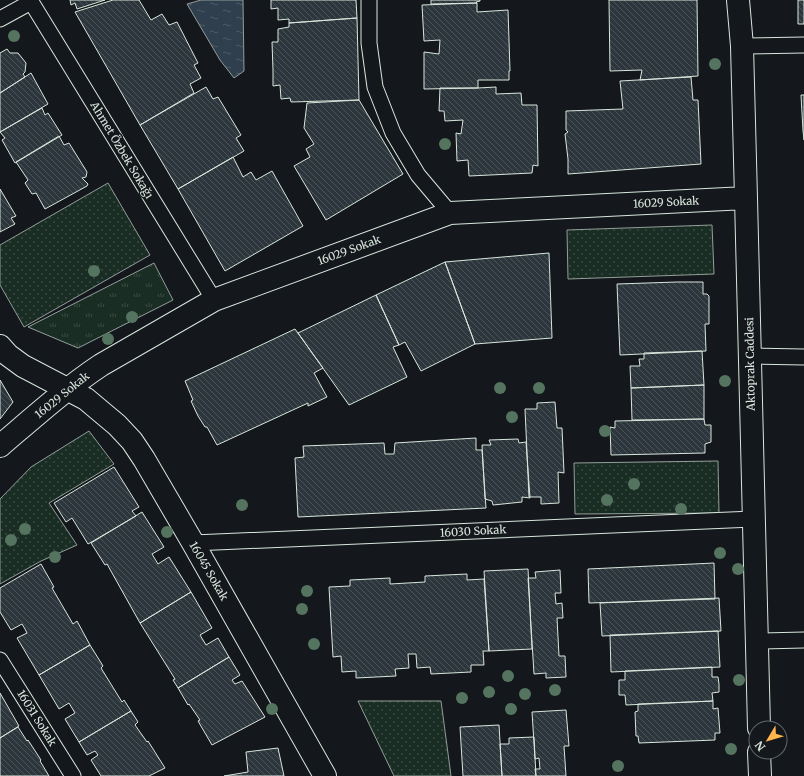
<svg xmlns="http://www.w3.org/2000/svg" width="804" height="776" viewBox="0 0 804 776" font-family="Merriweather,serif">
<defs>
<pattern id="grass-dots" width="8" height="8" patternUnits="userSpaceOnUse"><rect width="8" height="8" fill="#1a2d24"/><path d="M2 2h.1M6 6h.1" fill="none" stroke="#3b4b43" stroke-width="1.8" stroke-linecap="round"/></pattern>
<pattern id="park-tufts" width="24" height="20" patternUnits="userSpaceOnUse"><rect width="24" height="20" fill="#1a2d24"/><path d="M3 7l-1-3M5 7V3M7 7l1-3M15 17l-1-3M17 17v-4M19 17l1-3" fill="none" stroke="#3b4b43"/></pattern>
<pattern id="water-ripples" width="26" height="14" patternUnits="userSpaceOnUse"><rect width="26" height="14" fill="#2f3f4d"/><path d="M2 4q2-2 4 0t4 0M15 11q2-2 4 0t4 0" fill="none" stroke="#4c5b66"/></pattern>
<pattern id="building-back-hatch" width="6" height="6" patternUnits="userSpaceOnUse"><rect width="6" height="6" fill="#2c363c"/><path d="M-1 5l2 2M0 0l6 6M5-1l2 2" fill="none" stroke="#4a5358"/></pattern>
</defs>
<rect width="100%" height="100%" fill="#14181c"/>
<!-- grass -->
<path fill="url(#grass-dots)" stroke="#939e99" d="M108,183L150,255L24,327L0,285V245Z
M712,225L714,274L568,279L567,230Z
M89,431L114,464L49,503L77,545L41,561L0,584V499L31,467Z
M718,461L719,513L575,514L574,463Z
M358,701H441L451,776H394Z"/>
<!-- park -->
<path fill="url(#park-tufts)" stroke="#939e99" d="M154,263L173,300L78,348L28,327Z"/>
<!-- water -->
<path fill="url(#water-ripples)" stroke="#939e99" d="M201,0H243L244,71L234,78L220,60L187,4Z"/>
<!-- building -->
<path fill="url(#building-back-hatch)" stroke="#d8e6dc" d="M70,0H105L77,9L75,3L71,5Z
M113,0H139L151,20L162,14L169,25L177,22L198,63L194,65L201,78L190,84L194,93L140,125L75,12Z
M271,0H356L357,18L289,23V19L278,20V8L271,9Z
M431,0H480V1L476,2L477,3L431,4Z
M609,0H697L698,76L640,80L642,70L610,71Z
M798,0H804V24H798Z
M477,3V12L508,10L510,71H509V80H478V88L424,89V52L439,54L440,40L424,41L422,5Z
M357,18L359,100L291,102L290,98L281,99L280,85L273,86V70L272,42H278V29L289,27V23Z
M7,49L10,53H18L26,63L25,72L23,74L25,77L0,93V53Z
M31,73L48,104L0,132V93Z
M691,77L693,100H698L701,164L568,174V159L565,134L568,132L566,130V111L623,109L620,81Z
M206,87L213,99L218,97L241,135L236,138L244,151L178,189L140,125Z
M496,87V94L521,93L522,105H537L538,166L533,165L532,173L469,176L468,160L457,161L456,133L461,134L463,120L445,121L444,111H439L440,88H478Z
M801,95H804V140L803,131Z
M359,100L403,174L326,220L294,166L310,157L306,149L314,144L304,128L307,103Z
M42,108L45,115L48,113L62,135L15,163L2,140L5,138L0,132Z
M59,136L64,145L69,143L87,172L86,177L82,178L88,184L87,186L45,209L36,193L32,194L25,183L28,180L16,162Z
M233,157L243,177L251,172L256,180L272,171L303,226L225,271L178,189Z
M0,189L16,216L11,218L15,224L0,232Z
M549,253L552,338L475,344L445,262Z
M445,262L475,344L421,371L405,342L399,345L376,295Z
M677,282H703V294H707L709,296V324H705L706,351L620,355L617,284Z
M376,295L399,345L393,347L407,377L349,405L298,333Z
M295,329L323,368L314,373L327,397L308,406V403L217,445L207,427H205L198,416L191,401L193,400L185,381Z
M702,351L704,385L631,388L630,366H640L639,359H644V353Z
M0,380L13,402L0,419Z
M704,385V419L632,420L631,388Z
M555,402L557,428H562L564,473L558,472L559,503L541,504V497H529L525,409H537V403Z
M704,419L705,425H711V442L705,444V453L611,455L610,427L615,428V421Z
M476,438V450H482L486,508L298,517L295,458L304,457L303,446L384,443L385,454H394L395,443Z
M518,439L519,443L526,442L530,498L522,497V502L493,505L492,501L485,499L482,445H491L489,440Z
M114,467L139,507L132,511L136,516L88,544L72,518L66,522L54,503Z
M142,512L164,547L152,554L158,564L169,557L191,592L140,623L107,564L105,565L91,543Z
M714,563L715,599L589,603L588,569Z
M41,564L54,587L52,588L73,624L77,621L90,645L39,675L17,638L27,633L25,629L22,624L11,630L0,612V588Z
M528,569L532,649L489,651L484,571Z
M560,570L561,593H555L556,604L562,603L563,618H557L559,656H565L566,677L546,678V673L534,674L528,578H536L535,572Z
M467,574V580L484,579L489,651H483L484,665H471V672L431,674L430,667L417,668L416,654H408L409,668L395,669L396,676L356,678V671L342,672L341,656L333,657L329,587L350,586V580L390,578V584L425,582V576Z
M191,592L212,628L200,635L206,645L218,638L229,657L178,688L173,680L175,679L140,623Z
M719,598L721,631L602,636L600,603Z
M718,631L720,667L611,672L610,635Z
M90,645L103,666L101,668L122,702L124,700L131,711L79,742L65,719L75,713L69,703L59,709L39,675Z
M229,657L240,675L232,680L235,684L242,681L265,717L212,745L198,721L200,720L189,704L188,705L178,688Z
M712,667V677H718L719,684V692L712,693L713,701L626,705L625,695H619V680H625V671Z
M0,693L19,726L0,738Z
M713,701V709L718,708L720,733H715V740L639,743L638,736H636L635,712L638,711V704Z
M566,710L569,746H564L566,776H536L535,769H540L539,758L535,759L532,712Z
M131,711L138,722L135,725L147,742L148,741L165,768L149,776H101L91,760L98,755L95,751L87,755L79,742Z
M499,725L502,776H463L460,727Z
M18,727L27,741L28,740L41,760L40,761L49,776H0V738Z
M534,737L536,776H502L500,744H509V738Z
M278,748L284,776H224L248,772L246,752Z"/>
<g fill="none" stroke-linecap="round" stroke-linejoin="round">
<!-- service casing -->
<g stroke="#d8e6dc" stroke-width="17">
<path id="service" d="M30,0L214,300
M369,0V43L375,87L393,133L418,175L450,213
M0,19L31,2
M742,46L804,45
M749,356L804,357
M193,543L753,519
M757,641L804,640
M0,660L73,776"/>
</g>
<!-- minor casing -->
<g stroke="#d8e6dc" stroke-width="24">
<path id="minor" d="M738,0L742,46L746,198L759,728
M0,346L8,355L23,366L86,399L117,425L132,441L144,459L193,543L325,776
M0,446C33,418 65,389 101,365L214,300L450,213L746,198
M759,752L760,776"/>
</g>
<!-- service -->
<use href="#service" stroke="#14181c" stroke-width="15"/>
<!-- minor -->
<use href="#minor" stroke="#14181c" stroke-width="22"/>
</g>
<!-- trees -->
<g fill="#55745f">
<circle cx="14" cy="36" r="6"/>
<circle cx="715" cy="64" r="6"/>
<circle cx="445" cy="144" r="6"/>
<circle cx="94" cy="271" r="6"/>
<circle cx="132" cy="317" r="6"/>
<circle cx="108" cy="339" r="6"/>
<circle cx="725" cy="381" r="6"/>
<circle cx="500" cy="388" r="6"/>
<circle cx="539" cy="388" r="6"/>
<circle cx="512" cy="417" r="6"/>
<circle cx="605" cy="431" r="6"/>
<circle cx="634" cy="484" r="6"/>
<circle cx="607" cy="500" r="6"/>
<circle cx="242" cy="505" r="6"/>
<circle cx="681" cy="509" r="6"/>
<circle cx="25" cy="529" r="6"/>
<circle cx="167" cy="532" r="6"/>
<circle cx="11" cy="540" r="6"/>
<circle cx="720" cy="553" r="6"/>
<circle cx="55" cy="557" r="6"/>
<circle cx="738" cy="569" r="6"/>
<circle cx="307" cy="591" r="6"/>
<circle cx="302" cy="609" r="6"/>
<circle cx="314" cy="644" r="6"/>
<circle cx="508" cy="676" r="6"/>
<circle cx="739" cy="680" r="6"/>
<circle cx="555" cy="690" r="6"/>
<circle cx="489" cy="692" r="6"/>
<circle cx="525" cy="694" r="6"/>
<circle cx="462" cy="698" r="6"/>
<circle cx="272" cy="709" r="6"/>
<circle cx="511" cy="709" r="6"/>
<circle cx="731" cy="749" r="6"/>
<circle cx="618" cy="766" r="6"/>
</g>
<g text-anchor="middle" stroke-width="3" stroke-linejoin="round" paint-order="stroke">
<!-- street labels -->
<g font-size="11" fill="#d8e6dc" stroke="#14181c">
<text transform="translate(122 150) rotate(59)" y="4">Ahmet Özbek Sokağı</text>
<text transform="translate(666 202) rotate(-3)" y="4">16029 Sokak</text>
<text transform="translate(349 250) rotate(-20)" y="4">16029 Sokak</text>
<text transform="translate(750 364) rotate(-91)" y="4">Aktoprak Caddesi</text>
<text transform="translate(62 395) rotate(-39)" y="4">16029 Sokak</text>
<text transform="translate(473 531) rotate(-3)" y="4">16030 Sokak</text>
<text transform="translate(209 571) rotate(60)" y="4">16045 Sokak</text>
<text transform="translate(37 718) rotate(58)" y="4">16031 Sokak</text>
</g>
</g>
<!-- north arrow -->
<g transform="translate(768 740) rotate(232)"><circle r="19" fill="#14181c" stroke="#626a69"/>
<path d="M0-3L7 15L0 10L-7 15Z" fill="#ffb74d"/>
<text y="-6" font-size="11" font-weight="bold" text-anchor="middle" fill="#d8e6dc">N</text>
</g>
</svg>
